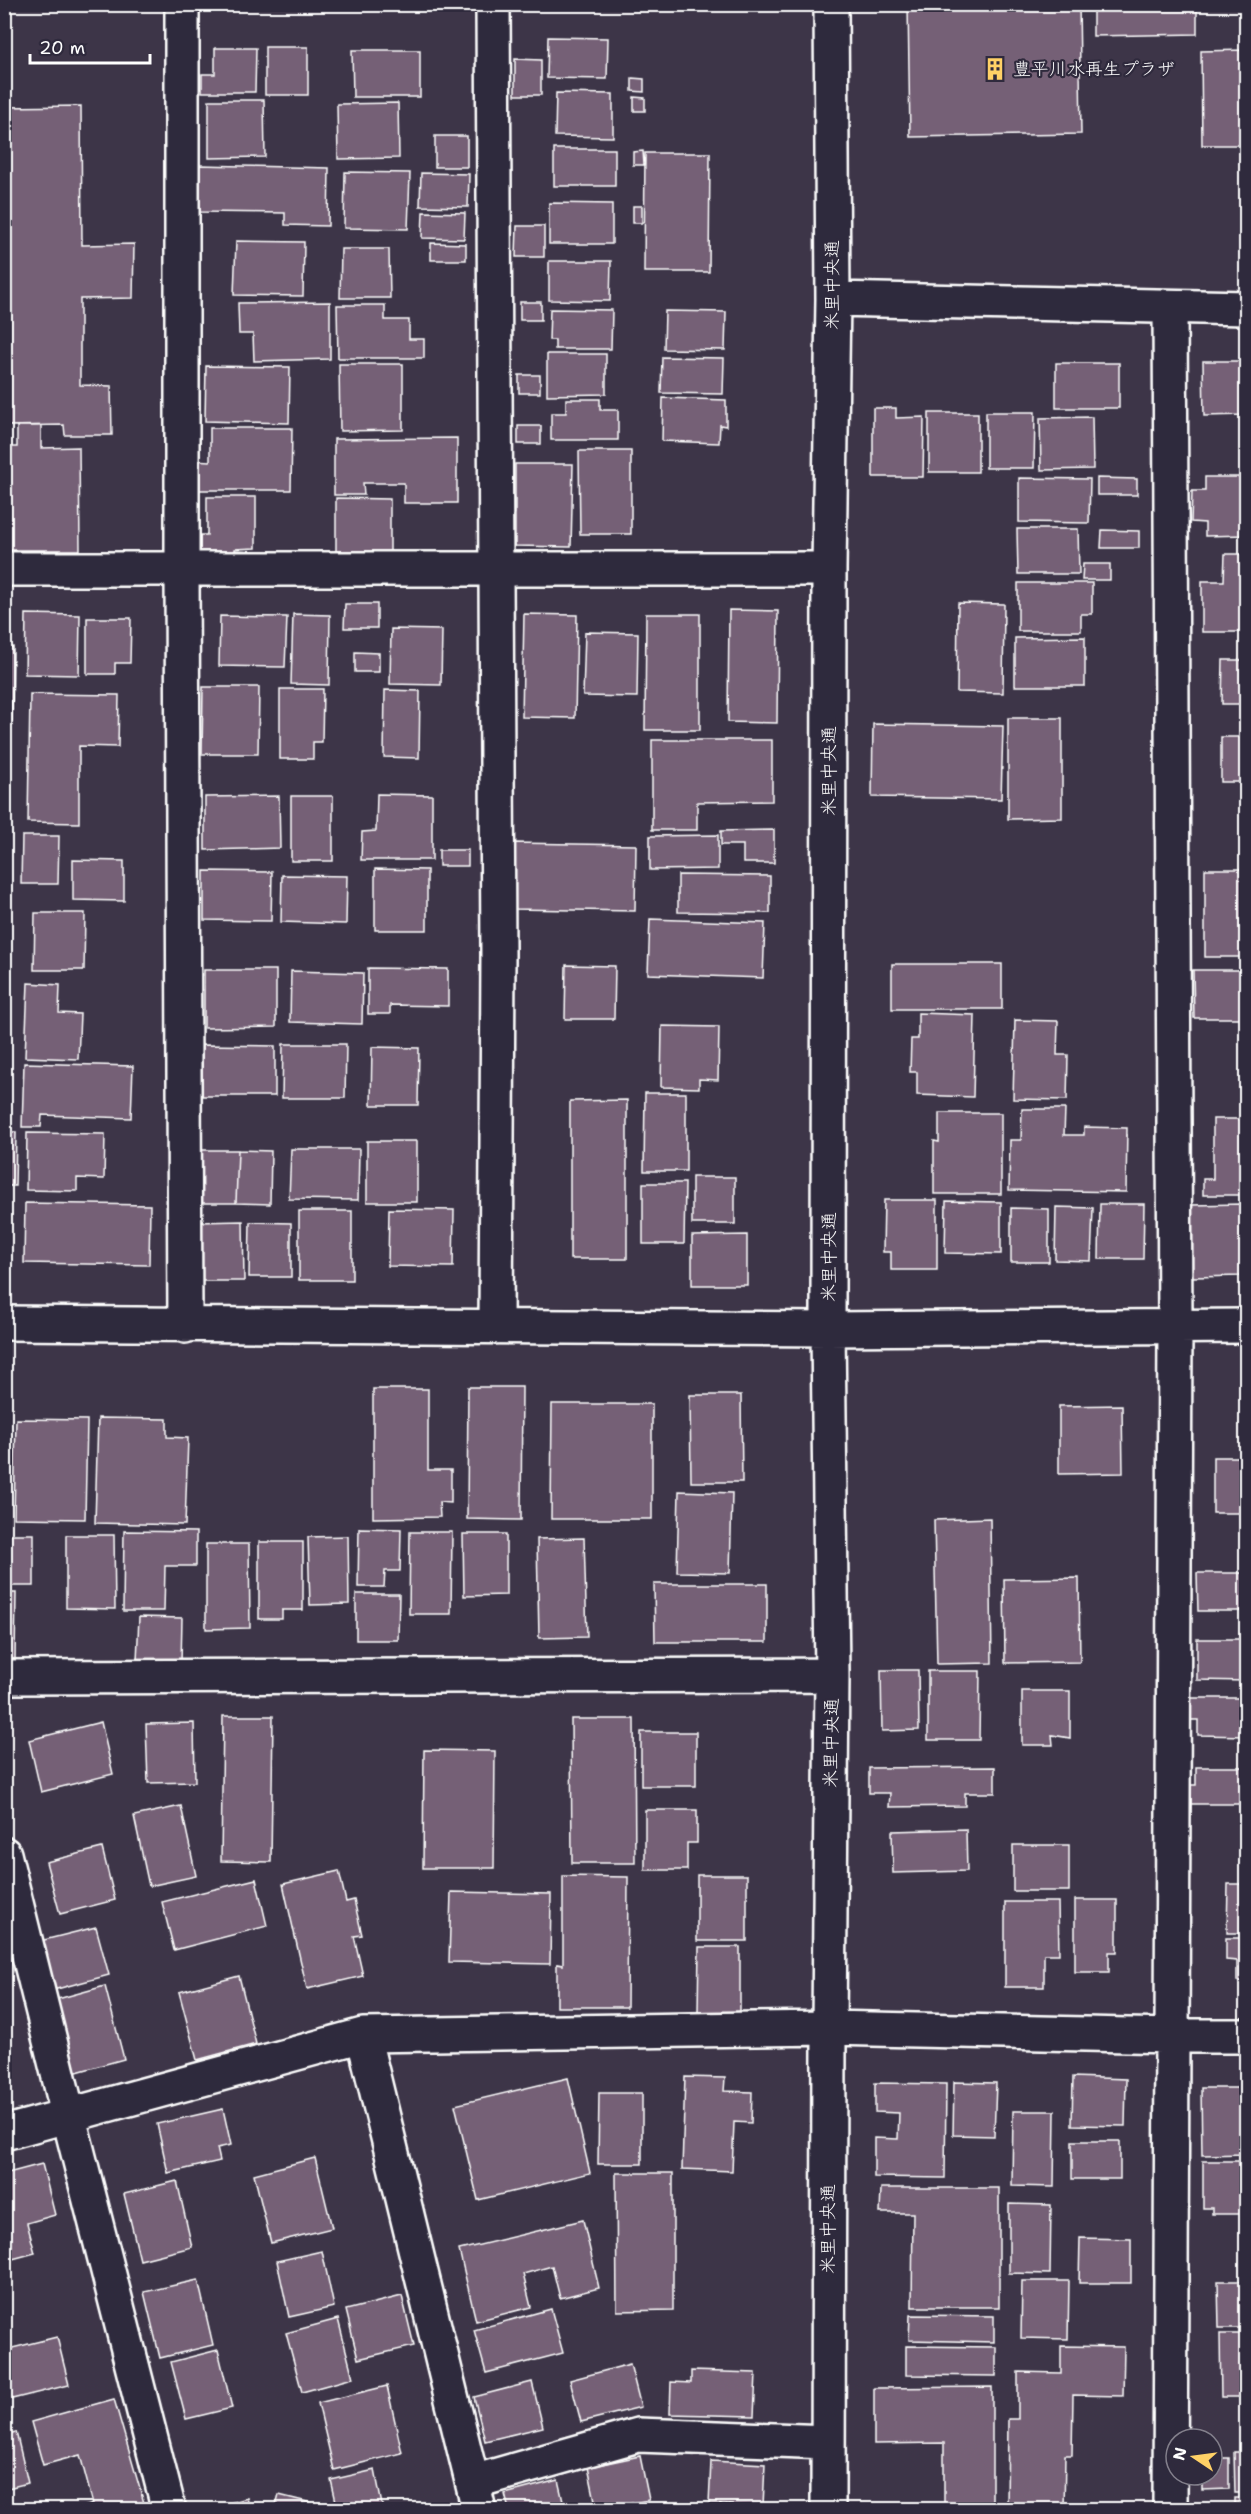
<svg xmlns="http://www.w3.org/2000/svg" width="1251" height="2514" viewBox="0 0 1251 2514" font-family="'Shantell Sans','Klee One',sans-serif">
<rect width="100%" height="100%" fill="#3d3548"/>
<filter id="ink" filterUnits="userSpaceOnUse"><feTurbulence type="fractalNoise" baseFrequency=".0167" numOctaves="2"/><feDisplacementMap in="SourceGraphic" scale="12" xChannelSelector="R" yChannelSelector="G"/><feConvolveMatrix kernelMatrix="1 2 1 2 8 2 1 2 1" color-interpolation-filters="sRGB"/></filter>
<g filter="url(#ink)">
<!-- building -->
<path fill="#756076" stroke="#fff" stroke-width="1.5" d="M908,4H1079L1081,134L910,137Z
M1093,4H1197V34L1093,36Z
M548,37L608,38L607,79L547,78Z
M265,47H308V95H265Z
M215,48H256L255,92H202V74H215Z
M352,50H420V97H353Z
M1246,50V145H1202L1201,51Z
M515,59L541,60V95H515Z
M632,78L644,79V92L632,91Z
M556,93L613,94V137L555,136Z
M634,97L645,98V111H634Z
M209,100H264L265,157L209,158Z
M398,103L399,158L338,159L337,104Z
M81,106L82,245L134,244L133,298L80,299V385L111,386L112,435H65L64,425L4,426V107Z
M435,136H467V167H435Z
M554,149H615V186H554Z
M643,151L644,165H633V152Z
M645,153H710L709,272H644Z
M199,165L329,168L328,226L285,225V213L199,212Z
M345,172L410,173L408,229L344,228Z
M421,173L469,174L468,207L420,206Z
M549,203L612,204V244H549Z
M633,206H642V223H633Z
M423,212L465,213L464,239L422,238Z
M517,226H544V257H516Z
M236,241L304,242L303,296L234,295Z
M431,243L466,244V260H431Z
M341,249H389L390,298H340Z
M549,261H611L610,301L549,300Z
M330,302V359L254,361L253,334H239L238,303Z
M520,302H541V320H520Z
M337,305H385V320H409V339H424V358H338Z
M550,309L612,310L611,349H555V340H549Z
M665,311L726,312L725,350L664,349Z
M547,354H606V394L547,395Z
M662,357L724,358L723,394L661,393Z
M1203,361H1246V415L1204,416Z
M1056,363H1119V408H1056Z
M339,364H403V430L340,431Z
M206,366L290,367L289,423L205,421Z
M519,375H540V393H519Z
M663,398L726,400V426L720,425L719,443L662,441Z
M566,399H600V410H618V440H551V413H566Z
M873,408H896V418L924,417L923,477H873Z
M986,412H1035L1034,468H986Z
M929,413H978V472H929Z
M1092,417L1093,469L1041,470L1040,418Z
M17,426H41V448L79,447L80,550H4V447H17Z
M518,426H541V444H518Z
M210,428H292L291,490H193V460L210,461Z
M457,438V503H404V483H363L364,495H334V439Z
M579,451H631V534H580Z
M515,464H573L571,547L515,546Z
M1205,477H1246V535L1205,536V523L1191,522L1192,491H1205Z
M1019,478L1090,479L1089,523L1019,522Z
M1097,478L1137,479V495H1097Z
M207,497H256V548L235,549V564H200L199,535H207Z
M336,498L390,499V554L336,553Z
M1017,529H1078L1079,574H1018Z
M1102,530L1139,531V548H1101Z
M1225,554H1246V632H1202V581H1224Z
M1083,564H1110V580H1082Z
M1018,583H1092V614H1081V631H1018Z
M958,603L1004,604L1003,693L957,692Z
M345,604H377V628H344Z
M729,610L778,611L777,723L728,722Z
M26,614L80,615L79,675L25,674Z
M293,614L330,615L329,685L291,684Z
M524,614L577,615L575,718L522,717Z
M646,614H700V730H645Z
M220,616L287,617L285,667L219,666Z
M87,618H131L130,663H115V674H87Z
M391,629L442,630L441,685L390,684Z
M585,632L638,633L637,697L583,696Z
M1085,637V686H1015V638Z
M4,647H13L12,721H4Z
M355,652L379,653V672H355Z
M1223,660H1246V704H1222Z
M203,687H259L258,754H202Z
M280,689H323L322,742H313V759H280Z
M385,690L420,691L419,758L384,757Z
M30,694L119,695L118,747L79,746V823L28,822Z
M1008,718H1062V818L1008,819Z
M873,724L1003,726L1001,799L872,797Z
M1221,737H1246V782H1221Z
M4,740L9,741L8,805H4Z
M652,740H772V801L697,802V830H652Z
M377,794L432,795V860H361L362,832L376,831Z
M279,796L280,848L205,850V797Z
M291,796H333V861H291Z
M774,830V863H743V845H721V831Z
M718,835V869L650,870V836Z
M22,836H59L58,884H21Z
M512,843L636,845L635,911L512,909Z
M439,850H468V866H439Z
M73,860L124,861V901L73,900Z
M375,869L427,870V930H375Z
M1205,869H1246V957H1205Z
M204,871L272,872L271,921L204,920Z
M282,875L347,876L346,924L281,922Z
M678,875L770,876V913L678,912Z
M35,913H85L84,970H34Z
M650,919L765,923L763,978L648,974Z
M892,964H1002V1009H892Z
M566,965L615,966L614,1019H565Z
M368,968L448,969V1006L390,1005V1014H368Z
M204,970H276V1027L204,1028Z
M1193,970H1246V1018H1194Z
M291,971L363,973L362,1024L290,1022Z
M28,983L60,985L59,1013L80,1014L78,1059L25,1057Z
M918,1013L975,1015L973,1097L917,1095V1072H910L911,1039H918Z
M1015,1020L1058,1021L1057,1055H1068L1067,1100L1013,1099Z
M662,1026L719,1027L718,1080L699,1079V1088L661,1087Z
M283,1044H346L345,1098H282Z
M202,1045L275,1046V1096H202Z
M372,1047L419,1048L418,1105H371Z
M4,1054H8V1125H4Z
M24,1063L133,1066L131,1118L42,1115L41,1127H22Z
M645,1093H686V1171H644Z
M627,1100V1259H570V1101Z
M1022,1109H1065L1064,1135H1084V1127L1127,1128L1126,1192L1009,1190L1010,1140H1021Z
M939,1113H1001V1194H934V1141L939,1142Z
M1213,1119H1246V1195H1203V1179H1213Z
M4,1132H16L15,1186H4Z
M27,1133L105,1134L104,1179L77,1178V1191L26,1190Z
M367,1141H417V1202H367Z
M291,1149H359L358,1200L289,1199Z
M201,1150H238L236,1203H201Z
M238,1150L271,1151L270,1204L236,1203Z
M692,1177H735V1224H692Z
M643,1183H685L684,1244H643Z
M884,1200H937V1270H891V1252H883Z
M946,1201L1001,1202V1254L945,1253Z
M25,1203L150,1205L149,1265L24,1263Z
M1100,1204H1144L1143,1259H1099Z
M1242,1204L1243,1276L1192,1277V1205Z
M1056,1207L1093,1208L1091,1261L1055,1260Z
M1011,1208L1049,1209V1262H1011Z
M389,1209L454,1210L453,1267L388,1266Z
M299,1211H352V1280H299Z
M243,1221L244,1281H198V1222Z
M250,1222L291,1223V1277H249Z
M747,1235V1285H692V1236Z
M468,1387H522L521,1520L467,1519Z
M373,1389H428V1470H451V1503L439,1502L440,1517L373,1518Z
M4,1393H7L5,1452H4Z
M690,1395H741L742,1482H691Z
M552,1404H652V1519H551Z
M1122,1405L1123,1473L1059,1474V1406Z
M98,1418L167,1419V1437L188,1438L185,1525L95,1523Z
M16,1419L87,1420L85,1519L14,1518Z
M1213,1457H1246V1513H1213Z
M679,1491L732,1493L730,1573L677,1572Z
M990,1518L992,1663L937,1664L934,1520Z
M359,1528L401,1529L400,1571H385L384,1587H358Z
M124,1531L196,1532V1566H165L164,1611H123Z
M410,1532H452L451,1614H409Z
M4,1534H34V1586H4Z
M463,1534H506V1595L464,1596Z
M66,1535H114L115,1609L66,1608Z
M348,1536L349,1604L310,1605L308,1537Z
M584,1538L587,1637L539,1638L537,1539Z
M259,1542H303V1610H282V1619H259Z
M206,1544H249L250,1628L206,1629Z
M1197,1573H1246V1611H1198Z
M1079,1578L1080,1662L1005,1663L1004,1579Z
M654,1584H767V1642H655Z
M4,1593H16L15,1659H4Z
M356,1594H399L398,1640H356Z
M139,1617L182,1618L181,1663L137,1661Z
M1197,1639H1246V1681L1197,1680Z
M881,1670H918L919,1730L882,1731Z
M928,1671H980L979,1740H928Z
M1022,1691H1070V1738L1052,1735L1053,1745H1022Z
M1188,1698H1246V1736L1198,1735V1720H1188Z
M223,1716H273L271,1862L221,1861Z
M571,1719H634L635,1863H572Z
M101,1722L113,1774L41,1792L29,1740Z
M194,1723L195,1782L148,1783L146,1724Z
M641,1732H696V1786H641Z
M424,1750L495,1751L494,1868H423Z
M995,1767V1793H965V1806L889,1807L890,1793H869V1768Z
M1196,1767H1246V1804H1187V1785H1196Z
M181,1806L196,1876L149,1886L134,1816Z
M645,1810H697V1843H687V1870H645Z
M966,1829L967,1871L893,1873L892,1831Z
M1013,1845H1069V1891H1013Z
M102,1848L115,1900L60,1914L46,1862Z
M339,1871L346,1902L354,1900L362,1935L354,1936L363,1976L307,1989L283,1884Z
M697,1875H747V1941H697Z
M563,1876L628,1877L627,2007H557V1964L563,1965Z
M256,1879L267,1926L174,1950L162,1902Z
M1228,1884H1246V1933H1227Z
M451,1892L551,1894L550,1964L449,1962Z
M1075,1900H1117V1952H1109V1972H1075Z
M1005,1902H1058L1059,1954H1044V1987H1005Z
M96,1927L109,1975L53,1990L40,1941Z
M1226,1938H1246V1981H1237V1961L1226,1960Z
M699,1947H740V2014L698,2013Z
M239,1976L256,2044L197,2060L179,1992Z
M105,1986L124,2059L73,2073L54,2000Z
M685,2077L725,2078L724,2091L752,2092L751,2123L734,2122L732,2171L682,2169Z
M1073,2077L1126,2079L1125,2126L1072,2125Z
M568,2078L590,2173L478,2200L455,2105Z
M954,2082L996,2083L994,2136L953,2135Z
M875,2083L946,2084L945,2178L874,2177V2138L898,2139L899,2113L875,2112Z
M1201,2088H1246V2154L1202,2155Z
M599,2093H642V2164H598Z
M223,2109L231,2145L217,2148L220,2161L168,2173L157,2124Z
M1013,2111H1055L1054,2187L1012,2186Z
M1072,2141H1120V2179H1072Z
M315,2158L332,2228L271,2243L254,2174Z
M1203,2161H1246V2214H1212V2208H1203Z
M42,2164L55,2215L27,2223L35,2253L5,2261L4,2174Z
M616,2173H673V2310L617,2311Z
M177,2181L192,2247L140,2260L124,2194Z
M881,2188H999V2307H912L913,2213H880Z
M1009,2204L1051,2205L1050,2274L1009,2273Z
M583,2220L599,2288L560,2298L552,2266L523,2274L531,2307L476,2321L459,2250Z
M1080,2238L1131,2239V2283H1079Z
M1244,2242H1246V2328H1219L1218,2281H1244Z
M322,2251L334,2307L289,2317L277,2261Z
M198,2280L213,2345L160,2358L144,2292Z
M1022,2281H1069L1068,2339L1021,2338Z
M402,2296L414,2346L358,2359L346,2310Z
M551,2309L563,2353L486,2373L474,2330Z
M910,2315L994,2316V2342L909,2340Z
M338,2319L353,2378L302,2392L286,2333Z
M1220,2334H1246V2397H1221Z
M57,2337L69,2385L4,2401V2350Z
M906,2346L996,2347V2376L906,2375Z
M1061,2346L1124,2347L1123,2396L1073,2395L1072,2455H1065L1064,2510L1007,2509L1008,2419H1018V2372L1061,2373Z
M218,2350L232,2408L186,2419L171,2362Z
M630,2364L641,2407L581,2422L570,2380Z
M691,2371L756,2373L754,2416L670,2414L671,2382L691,2383Z
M532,2382L543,2427L485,2441L474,2397Z
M387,2386L402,2453L334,2470L318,2403Z
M992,2387V2506H944V2443L874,2444V2388Z
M114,2399L146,2510H74L93,2504L80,2455L43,2465L31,2422Z
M16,2432L28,2483L4,2489V2435Z
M1234,2452H1246V2493H1235Z
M640,2456L649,2500L597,2510L588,2467Z
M1212,2458H1229V2489L1202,2490V2475H1212Z
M711,2461L765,2464L763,2506L709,2504Z
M375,2470L383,2510H338L331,2480Z
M558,2480L565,2510H509L505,2494Z
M279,2495L320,2505L319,2510H275Z
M247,2498L250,2510H206Z
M1234,2498H1246V2510H1234Z"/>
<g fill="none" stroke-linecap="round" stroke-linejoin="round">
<!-- minor casing -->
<g stroke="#fff" stroke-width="38">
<path id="minor" d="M182,4V571L185,1326
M493,4L498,955L496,1327
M833,299L1246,308
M1170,308L1175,1326L1170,2510
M4,569H829
M4,1323L828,1329L1246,1326
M4,1677L832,1675
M4,1854L68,2114L169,2510
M363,2035L479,2510
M4,2133L363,2035L829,2028L1172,2036H1246
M473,2482L638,2435L828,2442
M828,2510L829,2028L832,1675L828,1329L829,569L833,299L831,4"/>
</g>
<!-- minor -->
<use href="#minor" stroke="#2f2a3d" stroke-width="33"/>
</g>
</g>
<!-- icons -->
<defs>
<g id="building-bare" transform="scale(1.8)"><path d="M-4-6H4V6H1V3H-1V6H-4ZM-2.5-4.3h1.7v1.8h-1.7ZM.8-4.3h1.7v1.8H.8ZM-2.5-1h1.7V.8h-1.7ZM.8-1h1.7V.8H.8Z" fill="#ffd166" stroke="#2f2a3d" stroke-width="2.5" paint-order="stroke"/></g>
</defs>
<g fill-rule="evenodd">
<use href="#building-bare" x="995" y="69"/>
</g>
<g text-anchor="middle" stroke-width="4.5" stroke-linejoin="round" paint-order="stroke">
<!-- poi labels -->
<g font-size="18" fill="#fff" stroke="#2f2a3d" text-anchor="start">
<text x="1013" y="75">豊平川水再生プラザ</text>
</g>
<!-- street labels -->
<g font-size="18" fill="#fff" stroke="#2f2a3d">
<text transform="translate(832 285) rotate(-90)" y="6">米里中央通</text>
<text transform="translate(829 771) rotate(-90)" y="6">米里中央通</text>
<text transform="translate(829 1257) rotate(-90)" y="6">米里中央通</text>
<text transform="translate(831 1743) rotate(-89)" y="6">米里中央通</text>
<text transform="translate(828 2229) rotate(-90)" y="6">米里中央通</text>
</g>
</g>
<!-- margin -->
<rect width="1251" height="2514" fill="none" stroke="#2f2a3d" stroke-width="24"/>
<rect x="12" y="12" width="1227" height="2490" fill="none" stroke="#fff" stroke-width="2" filter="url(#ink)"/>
<!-- north arrow -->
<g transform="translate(1194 2457) rotate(283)"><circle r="28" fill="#2f2a3d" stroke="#827f8b" stroke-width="1.5"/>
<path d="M0-4.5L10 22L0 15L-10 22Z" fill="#ffd166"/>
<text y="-9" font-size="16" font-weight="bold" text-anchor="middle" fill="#ffffff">N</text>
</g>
<!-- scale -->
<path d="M30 54v9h120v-9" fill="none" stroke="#ffffff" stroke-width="3"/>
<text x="39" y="54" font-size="18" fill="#ffffff" stroke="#2f2a3d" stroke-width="4.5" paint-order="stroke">20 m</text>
</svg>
